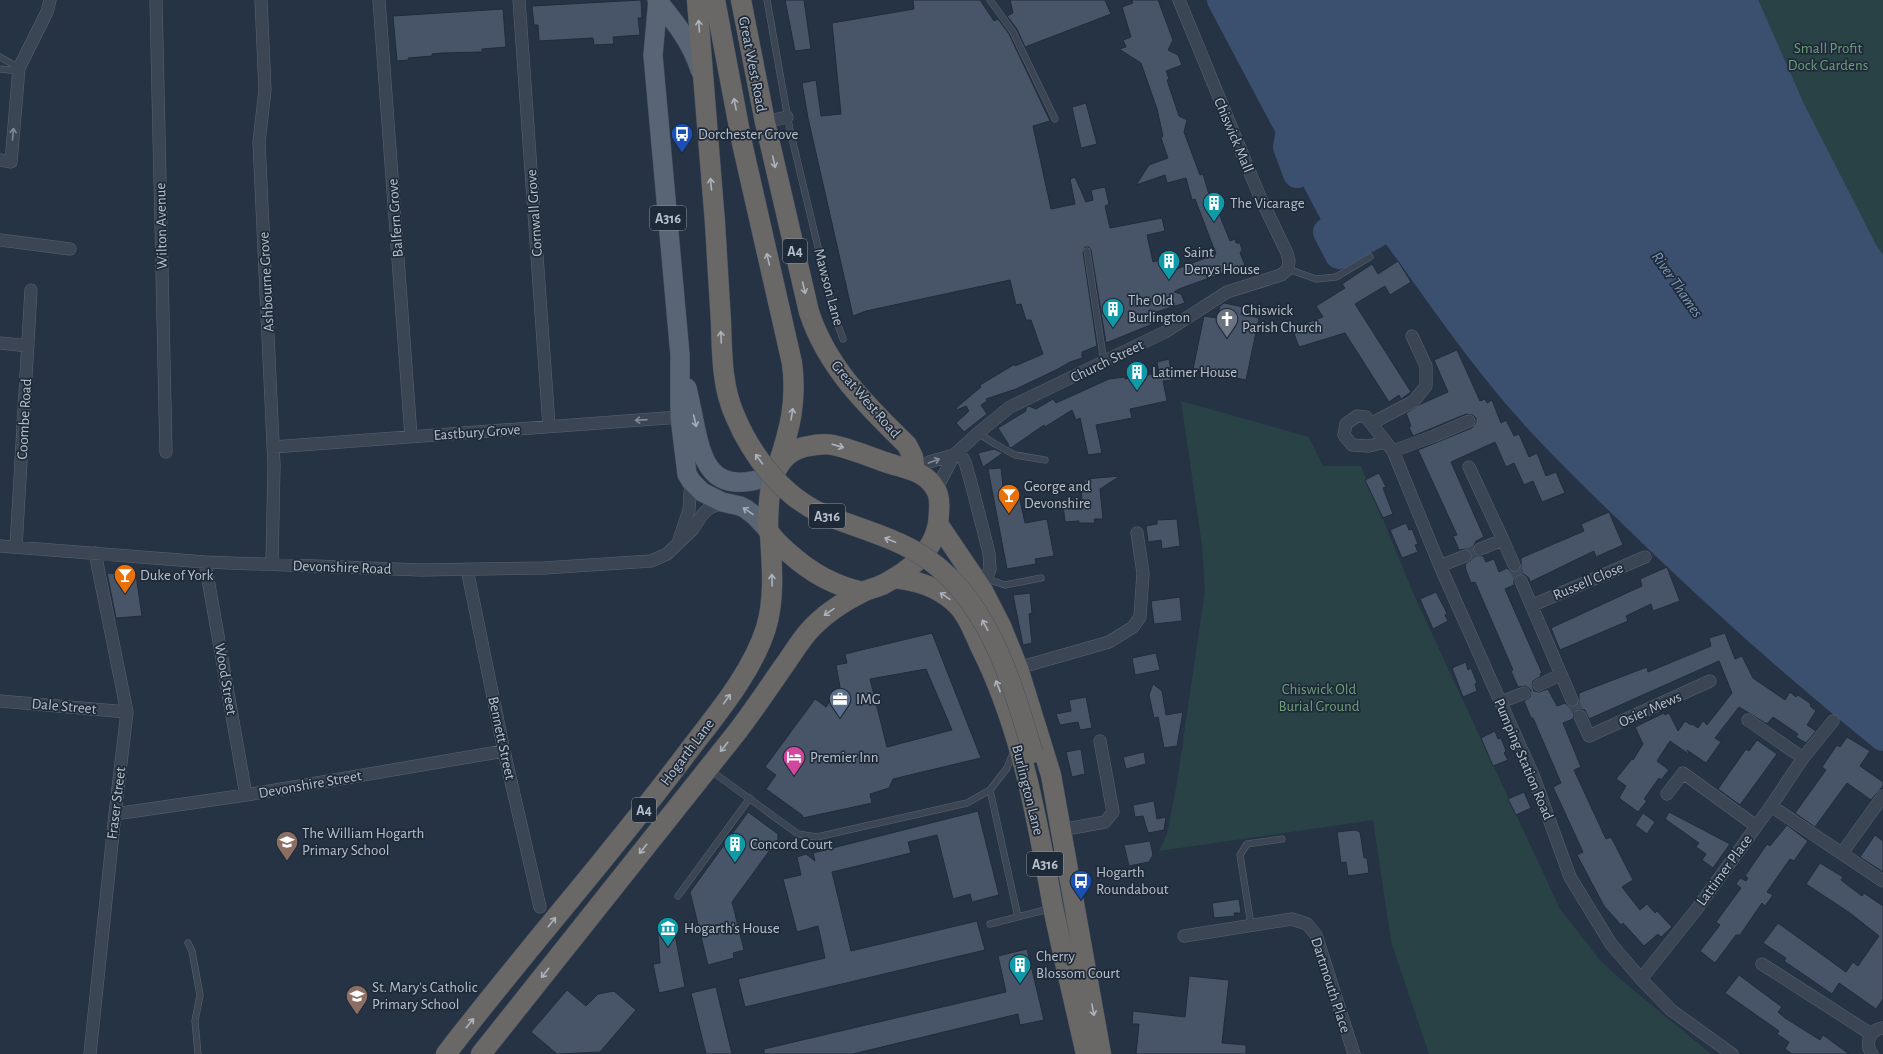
<svg xmlns="http://www.w3.org/2000/svg" width="1883" height="1054" viewBox="0 0 1883 1054" font-family="'Alegreya Sans',sans-serif">
<rect width="100%" height="100%" fill="#263345"/>
<!-- green -->
<path fill="#284245" d="M1743,0H1883V279L1864,252L1790,107Z
M1181,401L1309,437L1323,466H1361L1414,595L1560,909L1600,960L1619,978L1711,1054H1429L1391,941L1373,820L1159,851L1167,834L1177,782L1205,590L1202,545Z"/>
<!-- water -->
<path fill="#3b506e" d="M1221,0H1743L1790,107L1864,252L1883,279V737C1791,663 1703,584 1619,501C1588,471 1558,441 1529,409C1478,352 1436,287 1390,226L1339,255L1327,232L1338,224L1310,169L1297,174L1287,147L1290,130Z"/>
<g fill="none" stroke-linecap="round" stroke-linejoin="round">
<!-- river -->
<path stroke="#3b506e" stroke-width="28" d="M1221,0L1290,130L1287,147L1297,174L1310,169L1339,224L1327,232L1339,255L1390,226C1435,287 1478,352 1529,409C1557,441 1588,471 1619,501C1703,584 1791,663 1883,737
M1743,0L1790,107L1864,252L1883,279"/>
</g>
<!-- building -->
<path fill="#485569" stroke="#212c3b" fill-rule="evenodd" d="M641,0L642,18H638L640,35L613,37L614,44L594,45L593,38L539,41L538,25H534L532,6Z
M785,0H804L811,49L795,51Z
M913,0H980L994,21L998,19L1009,34L1050,121L1033,126L1051,209L1075,204L1070,179L1075,177L1086,202L1093,200L1091,190L1105,187L1109,204L1105,206L1110,228L1162,218L1165,231L1147,235L1153,262L1167,258L1174,270L1216,254L1195,199L1192,200L1186,178L1167,183L1165,175L1136,185L1149,165L1168,158L1161,138L1163,136L1157,109L1141,63L1119,49L1126,47L1123,40L1131,37L1122,7L1133,3L1132,0H1158L1173,40L1168,50L1178,55L1182,65L1166,71L1169,79L1167,80L1179,116L1187,120L1184,132L1200,175L1203,174L1213,208L1216,206L1230,241L1235,239L1236,243H1240L1242,250L1240,253L1245,265L1179,289L1174,292L1181,294L1185,303L1156,312L1160,321L1106,343L1091,250L1089,247H1085L1083,252L1097,346L1082,352V358L1070,362L1056,370L1016,389L986,399L987,401L981,405L987,414L964,432L956,423L969,411L966,406L957,410L956,408L981,387L980,385L1015,364V366L1043,354L1031,320H1026L1021,304L1016,305L1010,280L866,311L853,316L808,118L802,83L816,80L821,116L841,114L832,23L914,9Z
M1010,0H1105L1111,14L1025,47L1017,29L1007,16L1013,13Z
M503,9L506,47L482,49V52L441,53L432,54V56L408,58L409,60L397,61L393,16Z
M1086,103L1097,144L1081,148L1072,107Z
M1398,261L1411,282L1390,295L1385,286L1355,304L1411,392L1401,399L1399,395L1389,402L1345,333L1299,347L1292,328L1323,317L1316,306L1345,288L1342,284L1372,264L1378,274Z
M1224,303L1243,307L1241,314L1259,318L1246,380L1193,369L1204,316L1217,318L1220,306Z
M1457,350L1480,401L1485,399L1487,403L1492,400L1501,423L1506,420L1514,436L1519,434L1529,457L1537,453L1546,476L1556,472L1565,493L1542,502L1533,481L1524,485L1514,463L1506,467L1495,442L1451,462L1484,537L1476,541L1474,545L1473,551L1475,555L1483,556L1486,562L1494,559L1499,572L1507,568L1510,571L1517,572L1521,566V558L1584,531L1581,524L1609,512L1623,545L1596,557L1594,551L1530,582L1529,578L1525,575L1518,574L1514,580V585L1505,589L1542,673L1540,674L1541,676L1533,681L1532,685L1534,691L1539,692L1548,689L1557,706L1565,703L1568,706L1575,707L1579,701V693L1647,667L1648,672L1711,646L1709,638L1725,633L1735,659L1742,656L1753,678L1785,700L1790,692L1796,697L1798,695L1811,704L1810,706L1816,711L1807,725L1816,731L1806,743L1796,737L1798,734L1773,717L1767,724L1739,707L1715,738L1721,742L1706,763L1687,750L1690,755L1670,741L1657,761L1669,770L1661,780L1659,778L1644,799L1647,801L1638,812L1619,798L1626,786L1616,779L1632,759L1633,760L1643,744L1635,727L1664,713L1665,715L1669,713L1678,731L1685,721L1691,725L1692,724L1698,728L1703,721L1707,725L1732,693L1719,661L1589,719L1585,710L1577,709L1574,712L1573,719L1563,723L1581,767L1574,770L1606,839L1611,837L1633,880L1622,887L1640,910L1647,904L1655,913L1657,911L1672,927L1661,937L1658,934L1644,946L1623,923L1621,925L1604,906L1577,855L1583,852L1553,787L1561,783L1533,718H1531L1524,701L1530,697L1531,690L1526,686L1518,687L1511,671L1513,670L1475,582L1471,583L1466,570L1465,564L1471,560L1472,553L1466,549L1459,550L1453,536L1457,535L1418,450L1472,428L1476,422V418L1473,415L1466,414L1413,436L1409,427L1411,426L1406,413L1421,404L1448,392L1434,360Z
M1169,359L1173,380L1163,381L1167,401L1130,409L1132,418L1096,425L1102,453L1088,455L1080,418L1076,420L1072,410L1045,427L1044,425L1011,448L1007,445H1009L998,428L1026,411V408L1029,406L1036,409L1053,399L1056,403L1109,379L1125,377V379L1159,373L1157,362Z
M994,449L1003,453L983,467L978,453Z
M1001,468L1003,487L1017,486L1025,523L1047,519L1054,556L1035,559L1036,564L1007,569L988,469Z
M1379,473L1386,487L1383,488L1393,514L1383,518L1365,480Z
M1120,476L1100,489L1103,519H1094L1095,523H1079V521L1065,522L1063,504L1082,502L1081,488H1085V479Z
M1177,519L1180,546L1162,549L1161,540L1148,542L1146,526L1157,524V520Z
M1406,523L1409,530L1412,529L1418,544L1415,545L1418,552L1402,558L1390,530Z
M1667,567L1680,601L1653,611L1651,604L1626,616L1628,621L1560,650L1551,628L1642,586L1640,579Z
M107,573L136,575L142,616L116,618Z
M1436,592L1447,613L1445,615L1448,621L1433,629L1420,599Z
M1030,593L1032,613L1029,614L1032,643L1023,645L1013,595Z
M1180,597L1182,621L1154,624L1151,601Z
M932,633L981,758L893,779L889,788L870,794L872,803L803,818L802,815L766,789L776,775L765,767L815,699L826,707L840,687L836,665L847,663L845,654ZM926,669L952,730L887,747L870,679Z
M1156,653L1160,670L1135,675L1132,658Z
M1466,662L1468,670L1471,668L1477,683L1475,684L1477,691L1463,697L1452,668Z
M1153,684L1162,691L1166,715L1183,712L1177,746L1164,748L1158,717L1154,718L1149,695Z
M1086,697L1092,728L1080,730L1078,722L1060,725L1056,714L1071,711L1069,700Z
M1495,731L1498,739L1501,738L1506,751L1504,753L1508,760L1493,766L1481,738Z
M1847,737L1870,751L1860,766L1883,782V786L1871,800L1847,783L1815,827L1795,813L1826,770L1822,767L1837,745L1840,747Z
M1757,740L1777,754L1740,805L1718,789L1746,749L1749,751Z
M1081,749L1085,774L1072,777L1066,752Z
M1144,752L1146,764L1126,769L1123,757Z
M1524,792L1531,808L1516,815L1508,799Z
M1154,801L1157,819L1166,817L1164,830L1148,833L1143,816L1135,817L1133,805Z
M978,811L999,895L972,902L970,894L953,899L937,835L908,842L911,853L832,872L851,951L977,921L985,950L745,1007L738,979L825,958L818,926L797,932L783,879L801,875L797,857L806,854L815,861L813,853Z
M748,812L778,834V839L732,902L744,950L733,953L734,958L708,965L690,892Z
M1669,812L1730,844L1713,868L1702,860L1706,854L1696,847L1699,843L1665,819Z
M1643,813L1655,822L1647,834L1635,825Z
M1787,825L1808,841L1794,861L1790,859L1767,892L1773,895L1765,906L1762,903L1740,935H1736L1715,963L1700,951L1720,925L1716,922L1741,888L1736,884L1740,878L1746,881L1748,878L1745,876L1767,844L1770,846Z
M1355,830L1360,832L1364,858H1367L1369,873L1348,876L1346,862L1341,863L1337,832Z
M1875,835L1883,841V872L1860,857Z
M1150,841L1153,855L1149,862L1129,866L1124,845Z
M1820,863L1843,877L1841,880L1862,896L1864,893L1883,906V999L1876,1009L1839,983L1832,994L1784,961L1786,958L1763,943L1778,923L1846,972L1853,962L1858,966L1879,936L1850,913L1806,884Z
M1239,899L1241,913H1234L1235,916L1214,918L1212,903Z
M674,930L685,987L659,993L653,964L660,963L658,934Z
M1027,949L1044,1020L1020,1025L1018,1014L853,1054H764V1049L1006,992L998,956Z
M1739,975L1782,1007L1778,1012L1785,1018L1820,1040L1823,1035L1849,1054H1792L1785,1049L1789,1042L1777,1034L1779,1031L1725,993Z
M1189,976L1229,980L1222,1043L1246,1045V1054H1136L1139,1024H1132L1133,1011L1185,1017Z
M716,987L732,1054H706L691,993Z
M567,990L586,1006L598,994L614,991L636,1010L600,1052L557,1054L531,1032Z"/>
<g fill="none" stroke-linecap="round" stroke-linejoin="round">
<!-- minor-tunnel -->
<path stroke="#3c4859" stroke-width="12" stroke-dasharray="12 6" stroke-linecap="butt" d="M1465,556L1480,549
M1514,565L1521,581
M1572,700L1580,716"/>
<!-- service casing -->
<g stroke="#596371" stroke-width="7">
<path id="service" d="M767,0L790,130L834,314L843,339
M990,0L1013,32L1055,119
M0,57L19,68
M0,69L19,71
M1087,251L1104,362
M1288,269L1316,279L1336,277L1370,257
M978,433L995,444L1015,455L1045,460
M987,579L1005,585L1041,578
M710,770L798,834L817,837L967,803L990,790L1007,768L1014,750
M990,790L1018,917
M678,896L750,798
M990,924L1072,903
M1251,925L1240,855L1247,844L1282,839
M188,943L192,951L200,995L195,1021L198,1054"/>
</g>
<!-- minor casing -->
<g stroke="#596371" stroke-width="13">
<path id="minor" d="M156,0L166,452
M261,0L265,90L259,142L274,465L272,564
M379,0L411,436
M519,0L549,426
M765,122L787,117
M0,160L11,162L19,68L47,12L50,0
M0,240L70,249
M0,343L28,346
M1372,423L1414,401L1426,386V366L1412,336
M1385,442L1369,446L1352,445L1344,435L1346,424L1357,416L1366,417L1393,451L1440,566L1533,775L1570,877L1611,944L1641,979L1671,1010L1732,1054
M273,447L680,417
M1393,451L1434,436L1469,421
M959,452L965,462L971,483L989,553L990,569L982,589
M1469,467L1503,540L1480,549
M916,471L929,462L954,455L978,433L1010,407L1165,332L1227,292L1281,275L1288,269L1289,261L1287,253L1260,197L1179,0
M936,490L954,455
M1503,540L1514,565
M678,543L689,510L691,481
M0,546L205,562L421,570L544,568L651,561L667,554L692,530L702,515L708,509L722,502
M16,547L31,290
M205,562L246,795
M1440,566L1465,556
M467,569L504,751L540,907
M1521,581L1572,700
M1533,605L1645,557
M1018,668L1109,642L1133,627L1140,617L1143,573L1137,533
M1539,685L1560,675
M0,701L127,712
M1501,702L1524,693
M1580,716L1589,736L1710,681
M1748,720L1803,758
M1667,794L1683,773L1756,826
M1771,806L1883,881
M115,814L246,795L504,751
M1061,830L1105,822L1113,812L1100,741
M1842,853L1883,796
M1184,936L1292,919L1307,924L1316,935L1354,1054
M1762,964L1871,1034
M1641,979L1696,910L1771,806L1803,758L1833,721
M90,1054L115,814L127,712L95,553
M1872,1054C1864,1043 1870,1030 1883,1028"/>
</g>
<!-- primary casing -->
<g stroke="#444e5d" stroke-width="20">
<path id="primary" d="M657,0C675,22 692,43 700,70
M658,0L653,55L680,355V417L687,474L691,481L702,492L722,502L740,506L746,509L755,516L768,530
M687,388C701,444 697,505 775,474"/>
</g>
<!-- trunk casing -->
<g stroke="#45505e" stroke-width="21">
<path id="trunk" d="M697,0L715,223
M715,0L742,143L792,363C797,401 790,429 778,465
M741,0L765,122L809,312C827,367 866,405 907,445L913,457L915,470
M938,524L982,589L1001,626L1018,668L1051,775L1101,1054
M894,578C917,581 936,586 954,602C967,613 973,631 980,646C1021,727 1037,818 1053,907C1063,956 1075,1005 1086,1054
M446,1054C524,952 610,856 687,753C715,716 752,673 766,628C775,598 772,566 770,534
M481,1054C566,946 652,840 737,732C753,711 768,689 783,667C792,655 799,642 809,631C824,614 841,603 861,593C868,589 876,588 884,584C908,571 933,553 938,524C939,514 941,498 936,490C926,470 904,469 885,462C868,456 851,449 833,445C824,443 814,445 804,447C768,456 768,500 768,530C773,539 782,547 789,553C811,573 834,586 863,592"/>
</g>
<!-- service -->
<use href="#service" stroke="#3b4554" stroke-width="6"/>
<!-- minor -->
<use href="#minor" stroke="#3b4554" stroke-width="12"/>
<!-- primary -->
<use href="#primary" stroke="#596474" stroke-width="19"/>
<!-- trunk -->
<use href="#trunk" stroke="#6a6866" stroke-width="20"/>
<!-- trunk-bridge casing -->
<g stroke="#45505e" stroke-width="21" stroke-linecap="butt">
<path id="trunk-bridge" d="M715,223C717,256 719,290 721,323C722,355 722,387 735,416C752,456 782,496 823,514C861,530 905,539 938,567C993,613 1013,687 1033,753"/>
</g>
<!-- trunk-bridge -->
<use href="#trunk-bridge" stroke="#6a6866" stroke-width="20"/>
</g>
<!-- one-way arrows -->
<defs><path id="oneway-shaft" d="M-6 0H5M1.5-3L5.5 0L1.5 3" fill="none" stroke-width="1.6" stroke-linecap="round" stroke-linejoin="round"/></defs>
<g stroke="#acb3be">
<use href="#oneway-shaft" transform="translate(699 26) rotate(-94)"/>
<use href="#oneway-shaft" transform="translate(735 104) rotate(-101)"/>
<use href="#oneway-shaft" transform="translate(774 162) rotate(77)"/>
<use href="#oneway-shaft" transform="translate(711 184) rotate(-95)"/>
<use href="#oneway-shaft" transform="translate(768 259) rotate(-103)"/>
<use href="#oneway-shaft" transform="translate(804 288) rotate(77)"/>
<use href="#oneway-shaft" transform="translate(721 337) rotate(-93)"/>
<use href="#oneway-shaft" transform="translate(792 414) rotate(-81)"/>
<use href="#oneway-shaft" transform="translate(838 446) rotate(16)"/>
<use href="#oneway-shaft" transform="translate(759 459) rotate(-126)"/>
<use href="#oneway-shaft" transform="translate(890 540) rotate(-158)"/>
<use href="#oneway-shaft" transform="translate(772 580) rotate(-91)"/>
<use href="#oneway-shaft" transform="translate(945 596) rotate(-146)"/>
<use href="#oneway-shaft" transform="translate(829 612) rotate(145)"/>
<use href="#oneway-shaft" transform="translate(985 625) rotate(-118)"/>
<use href="#oneway-shaft" transform="translate(998 686) rotate(-111)"/>
<use href="#oneway-shaft" transform="translate(727 699) rotate(-55)"/>
<use href="#oneway-shaft" transform="translate(724 747) rotate(129)"/>
<use href="#oneway-shaft" transform="translate(643 849) rotate(128)"/>
<use href="#oneway-shaft" transform="translate(552 922) rotate(-51)"/>
<use href="#oneway-shaft" transform="translate(545 973) rotate(128)"/>
<use href="#oneway-shaft" transform="translate(1093 1010) rotate(80)"/>
<use href="#oneway-shaft" transform="translate(470 1023) rotate(-51)"/>
</g>
<g stroke="#808997">
<use href="#oneway-shaft" transform="translate(13 134) rotate(-85)"/>
<use href="#oneway-shaft" transform="translate(641 420) rotate(176)"/>
<use href="#oneway-shaft" transform="translate(934 461) rotate(-20)"/>
</g>
<g stroke="#a5aebb">
<use href="#oneway-shaft" transform="translate(695 421) rotate(77)"/>
<use href="#oneway-shaft" transform="translate(748 511) rotate(-146)"/>
</g>
<!-- icons -->
<defs>
<g id="bus-pin" transform="scale(1.15)"><path d="M0 17L-7.5 6A9.5 9.5 0 1 1 7.5 6Z" fill="#1a4fb4" stroke="#1f2a39"/><path d="M-5-6H5V4H4V6H2V4H-2V6H-4V4H-5ZM-3.5-4V0h7V-4ZM-3.5 1.2v1.5H-2V1.2ZM2 1.2v1.5H3.5V1.2Z" fill="#fff"/></g>
<g id="building-pin" transform="scale(1.15)"><path d="M0 17L-7.5 6A9.5 9.5 0 1 1 7.5 6Z" fill="#0f9aa8" stroke="#1f2a39"/><path d="M-4-6H4V6H1V3H-1V6H-4ZM-2.5-4.3h1.7v1.8h-1.7ZM.8-4.3h1.7v1.8H.8ZM-2.5-1h1.7V.8h-1.7ZM.8-1h1.7V.8H.8Z" fill="#fff"/></g>
<g id="church-pin" transform="scale(1.15)"><path d="M0 17L-7.5 6A9.5 9.5 0 1 1 7.5 6Z" fill="#6b7280" stroke="#1f2a39"/><path d="M-1.2-6h2.4v3.5h3.3v2.4h-3.3V6h-2.4V-.1h-3.3v-2.4h3.3Z" fill="#fff"/></g>
<g id="bar-pin" transform="scale(1.15)"><path d="M0 17L-7.5 6A9.5 9.5 0 1 1 7.5 6Z" fill="#e8710a" stroke="#1f2a39"/><path d="M-6-5H6L.8 .8V4.5H3.5V6h-7V4.5H-.8V.8Z" fill="#fff"/></g>
<g id="office-pin" transform="scale(1.15)"><path d="M0 17L-7.5 6A9.5 9.5 0 1 1 7.5 6Z" fill="#5c6f8a" stroke="#1f2a39"/><path d="M-6-3h4V-5.5h4V-3h4V5H-6ZM-1-4.5V-3h2v-1.5ZM-6 0V1H6V0Z" fill="#fff"/></g>
<g id="hotel-pin" transform="scale(1.15)"><path d="M0 17L-7.5 6A9.5 9.5 0 1 1 7.5 6Z" fill="#d1479c" stroke="#1f2a39"/><path d="M-6-4.5h1.5V1H6V5H4.5V3h-9V5H-6ZM-4 0a1.8 1.8 0 1 1 3.6 0ZM.5 0V-2.5h3Q6-2.5 6 0Z" fill="#fff"/></g>
<g id="school-pin" transform="scale(1.15)"><path d="M0 17L-7.5 6A9.5 9.5 0 1 1 7.5 6Z" fill="#8d6e63" stroke="#1f2a39"/><path d="M0-5L7-2L0 1L-7-2ZM-4 1L0 2.5L4 1V4Q0 6-4 4Z" fill="#fff"/></g>
<g id="museum-pin" transform="scale(1.15)"><path d="M0 17L-7.5 6A9.5 9.5 0 1 1 7.5 6Z" fill="#0f9aa8" stroke="#1f2a39"/><path d="M0-6L6-3V-2H-6V-3ZM-5-1h2V3h-2ZM-1-1h2V3h-2ZM3-1h2V3H3ZM-6 4H6V6H-6Z" fill="#fff"/></g>
</defs>
<g fill-rule="evenodd">
<use href="#bus-pin" x="682" y="134"/>
<use href="#building-pin" x="1214" y="203"/>
<use href="#building-pin" x="1169" y="261"/>
<use href="#building-pin" x="1113" y="309"/>
<use href="#church-pin" x="1227" y="319"/>
<use href="#building-pin" x="1137" y="372"/>
<use href="#bar-pin" x="1009" y="495"/>
<use href="#bar-pin" x="125" y="575"/>
<use href="#office-pin" x="840" y="699"/>
<use href="#hotel-pin" x="794" y="757"/>
<use href="#school-pin" x="287" y="842"/>
<use href="#building-pin" x="735" y="844"/>
<use href="#bus-pin" x="1081" y="881"/>
<use href="#museum-pin" x="668" y="928"/>
<use href="#building-pin" x="1020" y="965"/>
<use href="#school-pin" x="357" y="996"/>
</g>
<g text-anchor="middle" stroke-width="3.5" stroke-linejoin="round" paint-order="stroke">
<!-- shield labels -->
<g fill="#1f2a39" stroke="#8a93a1" stroke-width="1">
<rect x="650" y="206" width="36" height="24" rx="3"/>
<rect x="783" y="239" width="24" height="24" rx="3"/>
<rect x="809" y="504" width="36" height="24" rx="3"/>
<rect x="632" y="798" width="24" height="24" rx="3"/>
<rect x="1027" y="852" width="36" height="24" rx="3"/>
</g>
<g font-size="14" font-weight="bold" fill="#b8c0cd">
<text x="668" y="223">A316</text>
<text x="795" y="256">A4</text>
<text x="827" y="521">A316</text>
<text x="644" y="815">A4</text>
<text x="1045" y="869">A316</text>
</g>
<!-- park labels -->
<g font-size="15" fill="#6e9f79" stroke="#1f2a39">
<text x="1828" y="53">Small Profit<tspan x="1828" dy="17">Dock Gardens</tspan></text>
<text x="1319" y="694">Chiswick Old<tspan x="1319" dy="17">Burial Ground</tspan></text>
</g>
<!-- street labels -->
<g font-size="15" fill="#b8c0cd" stroke="#1f2a39">
<text transform="translate(753 64) rotate(79)" y="5">Great West Road</text>
<text transform="translate(1234 135) rotate(67)" y="5">Chiswick Mall</text>
<text transform="translate(534 213) rotate(-94)" y="5">Cornwall Grove</text>
<text transform="translate(395 218) rotate(-94)" y="5">Balfern Grove</text>
<text transform="translate(161 226) rotate(-91)" y="5">Wilton Avenue</text>
<text transform="translate(266 282) rotate(-93)" y="5">Ashbourne Grove</text>
<text transform="translate(829 287) rotate(75)" y="5">Mawson Lane</text>
<text transform="translate(1107 361) rotate(-26)" y="5">Church Street</text>
<text transform="translate(866 399) rotate(49)" y="5">Great West Road</text>
<text transform="translate(24 419) rotate(-87)" y="5">Coombe Road</text>
<text transform="translate(477 432) rotate(-4)" y="5">Eastbury Grove</text>
<text transform="translate(342 567) rotate(2)" y="5">Devonshire Road</text>
<text transform="translate(1588 581) rotate(-23)" y="5">Russell Close</text>
<text transform="translate(226 679) rotate(80)" y="5">Wood Street</text>
<text transform="translate(64 706) rotate(5)" y="5">Dale Street</text>
<text transform="translate(1650 709) rotate(-24)" y="5">Osier Mews</text>
<text transform="translate(502 738) rotate(78)" y="5">Bennett Street</text>
<text transform="translate(687 752) rotate(-53)" y="5">Hogarth Lane</text>
<text transform="translate(1524 759) rotate(67)" y="5">Pumping Station Road</text>
<text transform="translate(310 784) rotate(-10)" y="5">Devonshire Street</text>
<text transform="translate(1028 790) rotate(76)" y="5">Burlington Lane</text>
<text transform="translate(116 803) rotate(-83)" y="5">Fraser Street</text>
<text transform="translate(1724 870) rotate(-54)" y="5">Lattimer Place</text>
<text transform="translate(1331 985) rotate(72)" y="5">Dartmouth Place</text>
</g>
<!-- poi labels -->
<g font-size="15" fill="#b8c0cd" stroke="#1f2a39" text-anchor="start">
<text x="698" y="139">Dorchester Grove</text>
<text x="1230" y="208">The Vicarage</text>
<text x="1184" y="257">Saint<tspan x="1184" dy="17">Denys House</tspan></text>
<text x="1128" y="305">The Old<tspan x="1128" dy="17">Burlington</tspan></text>
<text x="1242" y="315">Chiswick<tspan x="1242" dy="17">Parish Church</tspan></text>
<text x="1152" y="377">Latimer House</text>
<text x="1024" y="491">George and<tspan x="1024" dy="17">Devonshire</tspan></text>
<text x="140" y="580">Duke of York</text>
<text x="856" y="704">IMG</text>
<text x="810" y="762">Premier Inn</text>
<text x="302" y="838">The William Hogarth<tspan x="302" dy="17">Primary School</tspan></text>
<text x="750" y="849">Concord Court</text>
<text x="1096" y="877">Hogarth<tspan x="1096" dy="17">Roundabout</tspan></text>
<text x="684" y="933">Hogarth's House</text>
<text x="1036" y="961">Cherry<tspan x="1036" dy="17">Blossom Court</tspan></text>
<text x="372" y="992">St. Mary's Catholic<tspan x="372" dy="17">Primary School</tspan></text>
</g>
<!-- water labels -->
<g font-size="16" font-style="italic" fill="#7e96b6" stroke="#1f2a39">
<text transform="translate(1678 284) rotate(55)" y="6">River Thames</text>
</g>
</g>
</svg>
